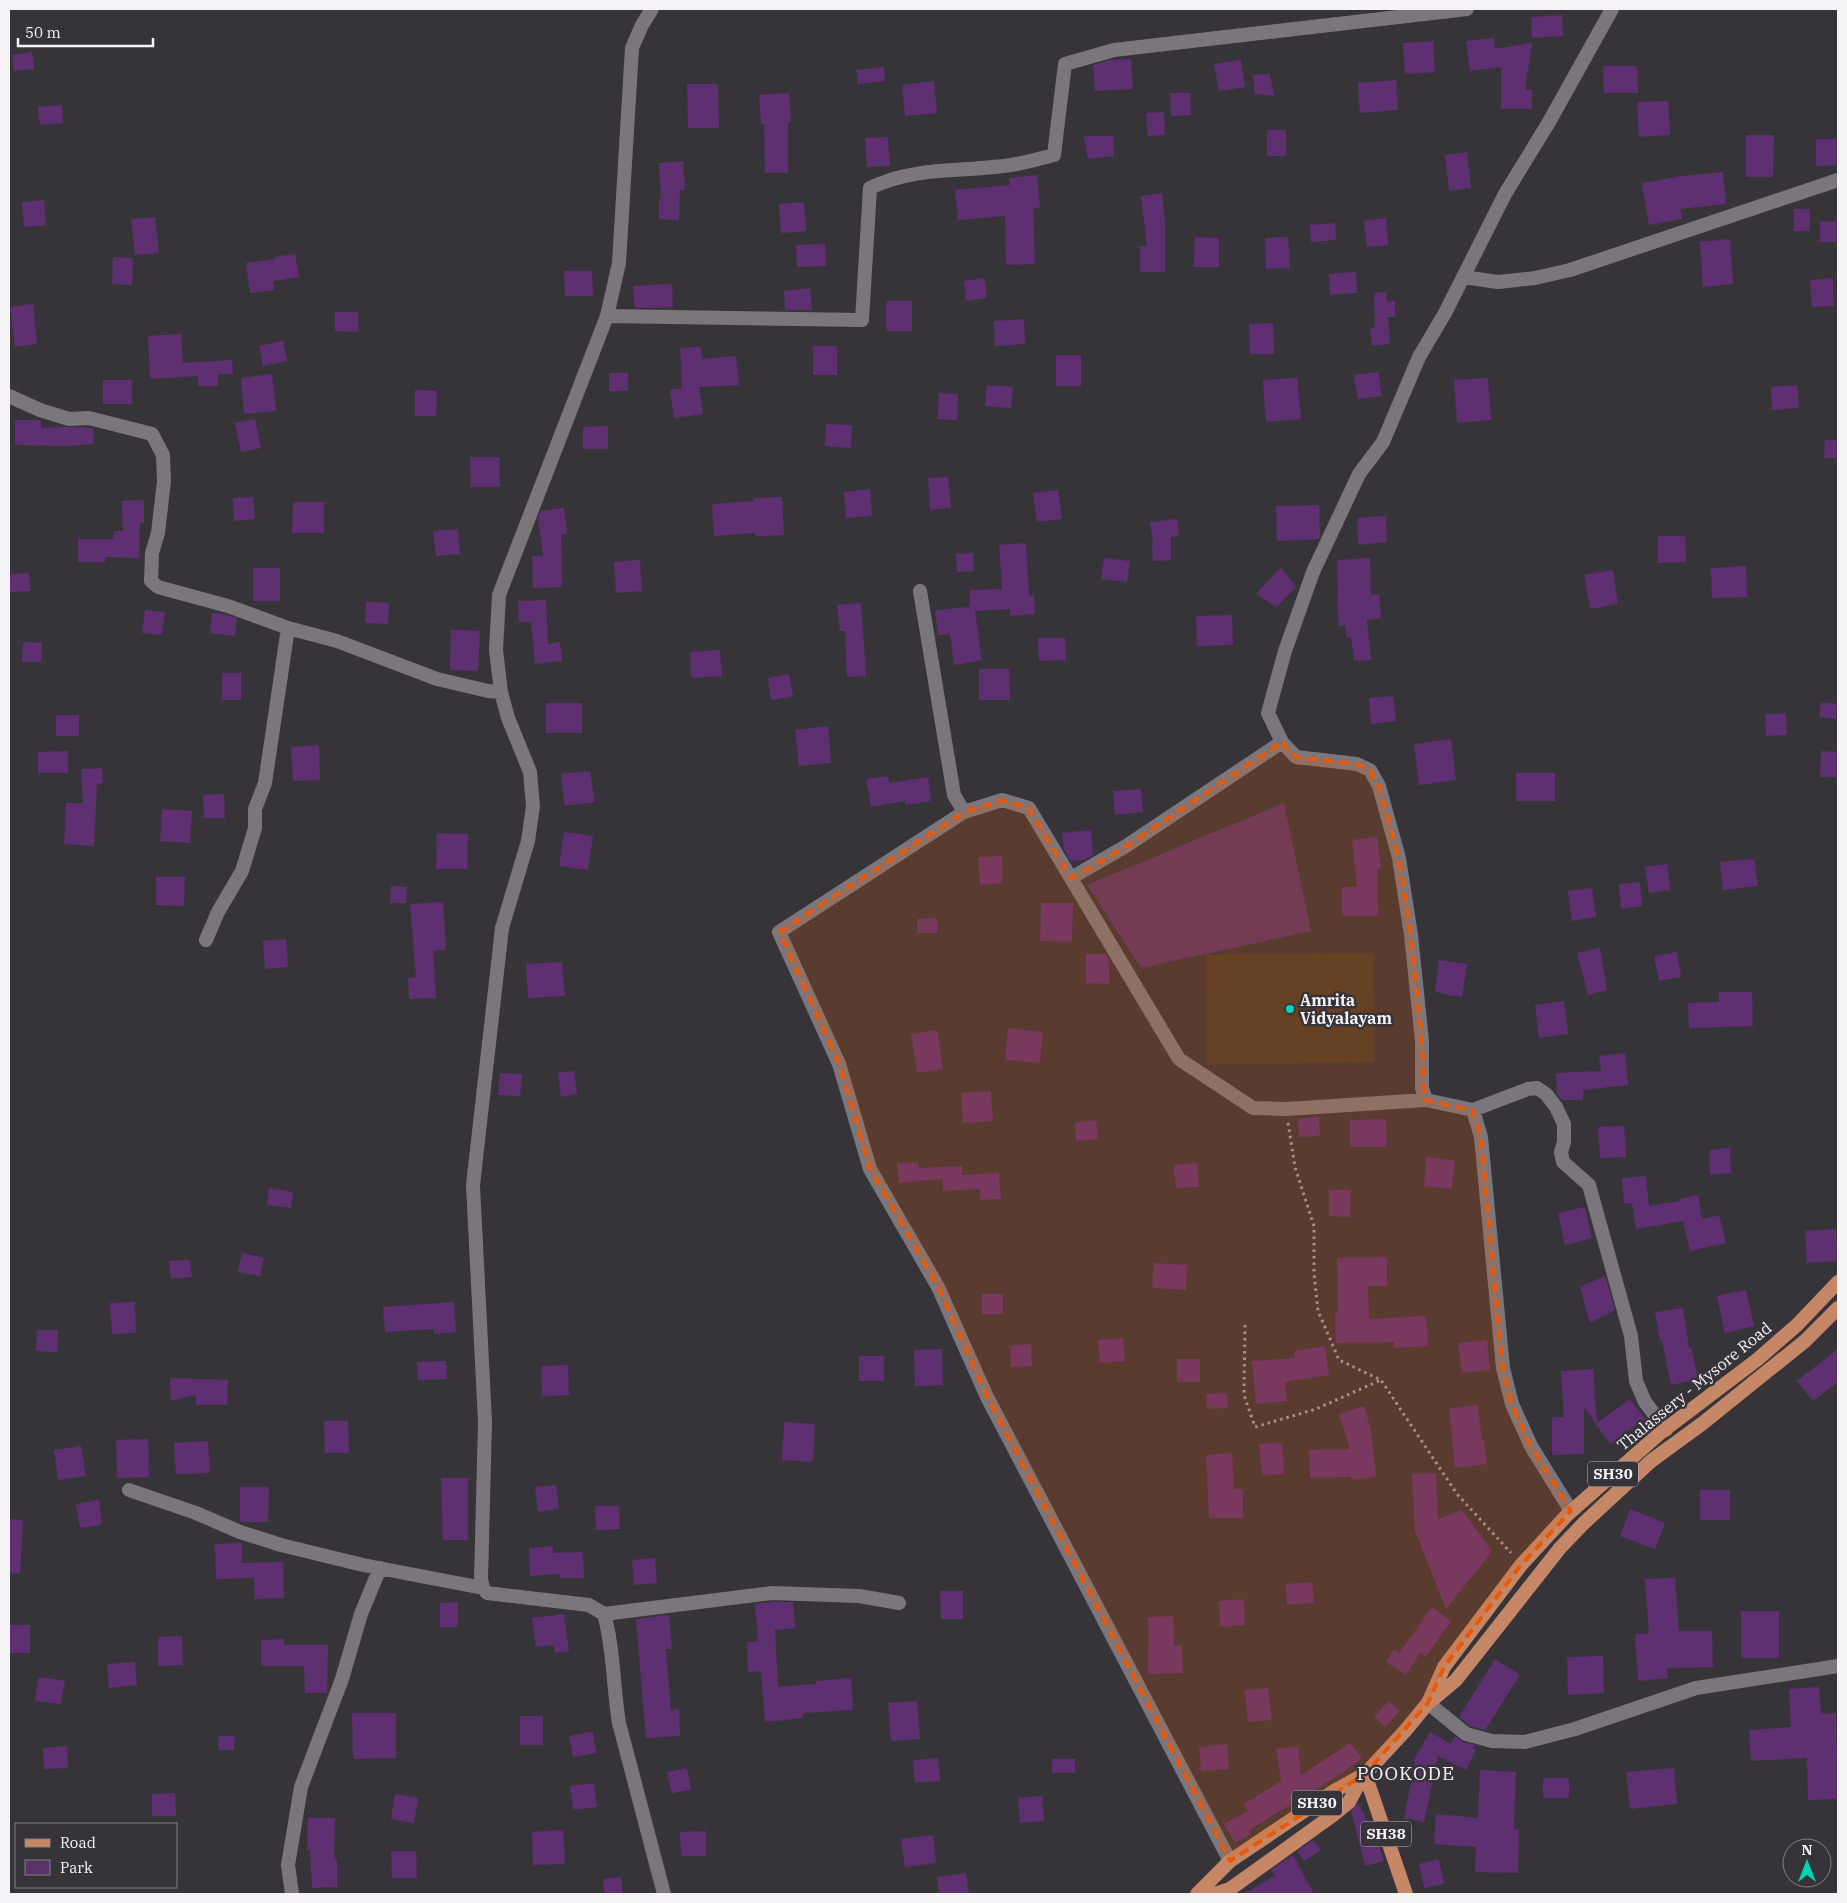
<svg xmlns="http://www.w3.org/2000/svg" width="1847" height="1903" viewBox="0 0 1847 1903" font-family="'IBM Plex Serif',serif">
<rect width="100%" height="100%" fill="#373439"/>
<!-- education -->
<path fill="#463b2b" d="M1373,953L1374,1062L1207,1065L1206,955Z"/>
<!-- green -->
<path fill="#573467" d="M1284,803L1311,931L1141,968L1087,885Z"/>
<!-- building -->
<path fill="#5e3072" d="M1562,15L1563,36L1532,38L1531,17Z
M1494,38L1495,49L1532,43L1525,90H1532V109H1501V67L1470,71L1466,41Z
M1433,41L1435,72L1405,74L1403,43Z
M32,52L34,69L14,71L12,55Z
M1131,59L1133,89L1095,91L1093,65L1109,60Z
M1241,60L1245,87L1219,91L1214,64Z
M1603,66H1637L1638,93H1604Z
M884,67L885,81L858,84L856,70Z
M1270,74L1274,96L1255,94L1253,75Z
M1396,80L1398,110L1360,113L1358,83Z
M934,81L937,113L905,116L902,85Z
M687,84H718L719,128H688Z
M789,93L791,122H788V173H765L764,124H761L759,95Z
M1170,93H1190L1191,115L1171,116Z
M1668,101L1670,135L1639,137L1637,102Z
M62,105L63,123L40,125L38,107Z
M1164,112L1165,135L1148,136L1146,113Z
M1267,130H1286V156H1267Z
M1746,135H1774L1773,177H1746Z
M1084,136H1113L1114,156L1088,159Z
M888,137L890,166L867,167L865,138Z
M1816,139H1838V165L1816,166Z
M1467,152L1471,188L1449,191L1445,155Z
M683,161L685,190H680L679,220L659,219V199H661L659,163Z
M1723,172L1726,204L1680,209L1682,219L1649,225L1642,183L1683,176Z
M1037,175L1040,208H1033L1035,264L1006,265L1005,216L958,220L955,190L1010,185L1009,178Z
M1162,193L1165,221V272H1140V246H1147L1141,196Z
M44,200L46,225L24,227L22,202Z
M804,202L806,231L781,233L779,204Z
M1794,209H1810V231H1794Z
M155,217L159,253L135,255L131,219Z
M1386,218L1388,245L1367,247L1364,221Z
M1838,221V242H1820V222Z
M1335,223L1336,240L1311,242L1310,225Z
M1195,237L1219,238V267H1194Z
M1288,237L1290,268L1266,269L1265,238Z
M1730,239L1733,284L1703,287L1700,242Z
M825,244L826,266L797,267L796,245Z
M295,254L299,277L273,281L274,290L250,293L246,263L275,259L274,257Z
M113,257L133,258L132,285L112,284Z
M564,271H592L593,296H565Z
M1356,272L1357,293L1330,295L1329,274Z
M984,278L987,298L966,301L964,281Z
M1833,278L1834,306L1812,307L1810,280Z
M672,284L673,307L635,308L633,286Z
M810,288L812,310H785L784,291Z
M1386,292L1387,302L1395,301V317H1388L1390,344L1372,346L1370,328L1375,327L1374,293Z
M886,301H912V331H886Z
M33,304L37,344L15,347L10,307Z
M335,312H358V332L335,331Z
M1024,319L1025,344L995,346L994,321Z
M1273,323L1274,354H1250L1249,324Z
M181,334L183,363L232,360L233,374H218V386H198V376L150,379L148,336Z
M283,341L287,361L263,366L259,346Z
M813,346H837V375H813Z
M701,347L702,359L736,356L739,385L699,387L703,414L674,418L670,390L682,388L680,348Z
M1056,355H1081V386H1056Z
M1378,372L1382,396L1358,399L1354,375Z
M609,373H628V391H609Z
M272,374L276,411L244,414L241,378Z
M1297,378L1301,419L1266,422L1263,380Z
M1488,378L1491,420L1457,423L1454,380Z
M103,380H132V404H103Z
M987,385L1013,387L1011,408L985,406Z
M1797,385L1799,408L1772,410L1771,387Z
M415,390L437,391L436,416H415Z
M939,393L958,394L957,420L938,419Z
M255,419L261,448L241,452L235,423Z
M15,420H41V428L64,427L93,428L94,444L66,446L15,445Z
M826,424L852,425L851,448L825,446Z
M608,426V449H583V427Z
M1825,440H1838V458H1824Z
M470,457H499L500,487H471Z
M948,477L951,508L930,510L928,478Z
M870,489L872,516L846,518L844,492Z
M1058,490L1062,519L1037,522L1033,493Z
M253,497L255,519L234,521L233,498Z
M782,497L784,535L755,536V533L714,536L712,504L753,501V498Z
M144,500V523H140L139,558L105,557V562H78V539H113L114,531H123L122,501Z
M293,502H324V533H292Z
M1319,505L1320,535L1319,539L1277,541L1276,506Z
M564,508L567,534L561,535L562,587L533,588L532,556H543L538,517L541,511Z
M1386,516L1387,542L1358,545L1357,518Z
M1177,519L1179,536L1171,537V560L1153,561L1152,545L1153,544L1150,522Z
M458,529L460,554L436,556L433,531Z
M1658,536H1685L1686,562L1658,563Z
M1026,543L1029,596L1034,595L1035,614L1010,616V609L975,611L982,660L954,665L950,634L938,635L935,610L970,607V590L1002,589L999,545Z
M973,553L974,571L957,572L956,554Z
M1104,558L1130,561L1127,582L1101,579Z
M1370,558L1371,595L1379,594L1381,618L1367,620L1371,660L1354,661L1351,637L1347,638L1345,625L1339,626L1337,598H1338L1337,560Z
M640,560L642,591L616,593L614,562Z
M1746,566L1747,597L1712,598L1711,568Z
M1281,567L1296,587L1277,607L1256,594Z
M253,568H280V601H253Z
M1613,570L1618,604L1590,609L1584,575Z
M29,573L30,591L9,592V574Z
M546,600L548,644L560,642L562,661L535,664L531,622H519L518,601Z
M366,602L389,603L388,624L365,623Z
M861,603L866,676L847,677L845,631H840L837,605Z
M145,610L165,612L162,635L142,633Z
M212,613L227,615L237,618L235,636L210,633Z
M1232,615L1233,645L1197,646L1196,616Z
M451,630L480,631L478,671L450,670Z
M1038,638H1065L1066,660L1039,661Z
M23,642L42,643L41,662H22Z
M720,650L722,676L691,678L690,652Z
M979,669H1009L1010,700H979Z
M222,673H241V700H222Z
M789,674L793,696L771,700L768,678Z
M1393,696L1396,721L1371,724L1369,698Z
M1821,702L1838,704L1836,719L1819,717Z
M546,703H582V733H546Z
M1786,713L1787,735L1766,736L1765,714Z
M56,715H79V736H56Z
M828,726L831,763L799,766L795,730Z
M1451,739L1456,780L1419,785L1414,744Z
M319,745L320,780L293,781L291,747Z
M68,751V773H38V752Z
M1821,751L1838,752V777H1820Z
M102,768L103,783L97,784L94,846L64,844L66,803H83L81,769Z
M590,771L595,802L565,806L561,774Z
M1516,773H1555V801H1516Z
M888,776L889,783L928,777L931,801L905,805V801L871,807L866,779Z
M1141,789L1143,812L1115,815L1113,791Z
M224,794L225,818H204L203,795Z
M162,809L192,811L190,843L160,841Z
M1091,830L1093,855L1085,860L1071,861L1064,850L1062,833Z
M564,832L593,836L588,870L559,866Z
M437,833L468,834L467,869H436Z
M1377,837L1381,868L1377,869L1378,916H1342V887H1357L1352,840Z
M1002,856L1003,883L980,885L978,857Z
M1754,859L1758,886L1723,890L1720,862Z
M1667,864L1670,890L1649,893L1645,867Z
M156,877H185L184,906L156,905Z
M1640,882L1642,906L1621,909L1619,884Z
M391,886L407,887L406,903H390Z
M1592,888L1596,917L1572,921L1568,891Z
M443,902L446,950L433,951L436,998L409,999L408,978L416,977L410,904Z
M1041,903H1073L1072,942L1040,941Z
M937,918L938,933H917V919Z
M286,939L288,967L265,969L263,941Z
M1600,948L1607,990L1588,995L1577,953Z
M1677,952L1681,977L1659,981L1654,956Z
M1086,954H1106L1109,960V984L1086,983Z
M1439,960L1467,964L1462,997L1435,992Z
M562,962L565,996L528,998L526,964Z
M1719,992H1752L1753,1026L1689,1028L1688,1003L1719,1002Z
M1564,1001L1568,1034L1539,1038L1535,1005Z
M1008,1028L1043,1032L1040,1063L1005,1060Z
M937,1030L943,1069L917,1073L911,1034Z
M1625,1053L1628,1085L1583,1090V1100H1562L1557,1094L1556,1073L1601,1071L1599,1056Z
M574,1071L577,1094L561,1097L558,1073Z
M500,1073L522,1074L520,1096L498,1095Z
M991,1091L993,1121L963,1123L961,1093Z
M1319,1117L1320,1136L1299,1137L1298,1119Z
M1386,1119L1387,1147H1350V1120Z
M1096,1120L1098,1139L1076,1141L1075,1123Z
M1624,1126L1626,1157L1600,1158L1598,1127Z
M1730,1148L1731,1173L1710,1175L1709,1150Z
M1426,1157L1455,1160L1452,1189L1424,1186Z
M918,1162L919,1168L962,1166V1175L999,1173L1001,1199L980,1200V1189L943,1191L942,1179L899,1183L897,1163Z
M1197,1163L1199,1187L1176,1188L1173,1165Z
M1646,1176L1649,1206L1680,1201L1679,1199L1698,1195L1702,1219L1719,1215L1726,1243L1690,1251L1683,1221L1636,1229L1632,1203H1624L1622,1178Z
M269,1188L293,1192L291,1208L267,1205Z
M1329,1190H1351L1350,1217L1329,1216Z
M1585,1207L1592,1238L1565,1245L1558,1213Z
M1836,1229L1838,1261L1807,1263L1805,1231Z
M242,1253L264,1258L260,1276L238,1272Z
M1387,1257V1286H1368L1369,1319L1426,1316L1428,1346L1394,1348V1342L1336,1343L1335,1312H1338L1337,1258Z
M190,1260L192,1277L171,1279L169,1261Z
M1154,1263L1187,1265L1186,1290L1152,1288Z
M1605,1276L1615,1310L1590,1323L1580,1287Z
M1746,1290L1754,1326L1725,1333L1717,1296Z
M982,1294H1003V1314H982Z
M135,1302L136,1333L112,1334L110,1303Z
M454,1302L456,1332L434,1334L433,1329L385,1332L383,1307Z
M1683,1308L1689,1348L1691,1347L1698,1379L1671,1385L1662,1341H1660L1655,1312Z
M37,1330H58L57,1352L36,1351Z
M1123,1338L1125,1361L1100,1363L1098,1340Z
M1487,1340L1490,1370L1462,1373L1458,1343Z
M1031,1344L1032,1366L1011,1367L1010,1346Z
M1325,1346L1329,1375L1285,1382L1287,1401L1256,1404L1252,1361L1295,1358L1294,1351Z
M942,1349L943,1385L915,1386L914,1350Z
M1838,1349V1382L1813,1401L1797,1381Z
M859,1356H884V1381H859Z
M1177,1359H1200V1382H1177Z
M446,1361L447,1379L418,1380L417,1362Z
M568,1365L569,1395L542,1396L541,1366Z
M1593,1369L1597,1423L1630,1399L1645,1419L1610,1444L1584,1407V1454L1552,1455V1417H1564L1561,1371Z
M170,1378L228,1380L227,1405H196V1395L171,1401Z
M1227,1393L1228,1408L1207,1409L1206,1394Z
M1478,1405L1482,1441L1484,1440L1487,1464L1455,1468L1449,1408Z
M1364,1406L1371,1430L1376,1477L1351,1480V1477L1310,1478L1309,1450L1350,1449L1339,1414Z
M324,1421H348L349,1453H325Z
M784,1422L815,1424L813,1462L782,1460Z
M148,1439L149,1477L117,1478L116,1440Z
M208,1441L210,1473L176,1474L174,1443Z
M1282,1442L1284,1474L1262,1475L1259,1444Z
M81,1446L86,1476L58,1480L54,1450Z
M1232,1453L1234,1489H1243V1518H1209L1206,1455Z
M1436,1473L1438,1519L1462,1510L1492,1552L1446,1609L1415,1531L1412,1474Z
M441,1478H468V1540H443Z
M556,1485L559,1509L538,1512L535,1487Z
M240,1487H269L268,1522H240Z
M1700,1490H1730V1520H1700Z
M99,1500L102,1525L80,1528L76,1504Z
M595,1506H619L620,1529L596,1530Z
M1630,1509L1665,1523L1655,1549L1620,1536Z
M9,1519L23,1520L20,1574L9,1573Z
M242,1543V1563L283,1562L284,1598L255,1599L254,1578L216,1579L215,1544Z
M553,1546V1553L583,1552L584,1578H560L559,1574L530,1576L529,1548Z
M655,1558L657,1583L634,1585L632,1560Z
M1675,1578L1679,1631H1712L1713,1667L1667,1668L1668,1678L1638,1681L1635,1634H1649L1645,1579Z
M1312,1582L1314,1603L1287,1605L1286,1584Z
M940,1591H963V1619H941Z
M1244,1599L1245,1625L1220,1627L1219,1601Z
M458,1602V1627H440V1603Z
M772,1602H793L795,1628L775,1630L778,1687L816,1684V1681L851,1678L853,1710L803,1713V1718L765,1722L761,1671L748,1672L747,1642L758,1641L755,1604Z
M1432,1607L1451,1621L1426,1657L1420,1653L1406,1675L1386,1662L1394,1649L1399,1653Z
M1741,1611H1779V1658H1741Z
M564,1614L569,1651L555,1653L554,1645L536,1647L532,1618Z
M669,1615L672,1649H666L671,1710L679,1709L680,1736L646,1738L636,1619Z
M1173,1616L1174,1646L1182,1645L1183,1673L1148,1674V1646H1149L1148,1617Z
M9,1625H30V1653H9Z
M182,1636L183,1665L158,1666V1637Z
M284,1639V1645H328L327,1693H305L304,1666H261V1640Z
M1603,1656L1604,1693L1568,1695L1567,1657Z
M1495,1659L1520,1675L1485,1730L1470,1726L1459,1717Z
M135,1662L137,1685L109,1688L107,1664Z
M38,1677L65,1681L61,1704L35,1701Z
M1819,1687L1821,1714L1836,1713L1838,1799L1808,1800L1807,1758L1751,1761L1749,1730L1791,1727L1789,1689Z
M1268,1688L1272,1720L1248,1722L1245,1690Z
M917,1701L920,1739L891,1741L888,1703Z
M1389,1701L1400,1711L1385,1727L1374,1717Z
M352,1713H396V1758L353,1759Z
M520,1716H543V1745H520Z
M593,1732L596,1753L573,1757L569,1736Z
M1430,1732L1451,1744L1455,1736L1463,1742L1475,1745L1473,1748L1476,1750L1466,1770L1438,1756L1424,1822L1404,1818L1415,1762L1413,1761Z
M219,1736H235L234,1750H218Z
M1350,1743L1362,1758L1344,1772L1249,1830L1251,1834L1235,1843L1224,1824L1248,1811L1244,1804L1281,1781L1276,1749L1298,1746L1301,1775Z
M1227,1744L1229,1769L1201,1771L1199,1747Z
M67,1746L68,1768L44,1769L43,1748Z
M938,1758L940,1781L915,1783L913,1760Z
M1052,1759H1075V1773H1052Z
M687,1768L691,1790L672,1793L667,1772Z
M1674,1768L1677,1804L1630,1809L1626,1772Z
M1480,1770L1516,1772L1514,1829H1519L1518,1873L1475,1872L1476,1847L1434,1844L1436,1814L1478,1818Z
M1543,1778H1569V1798H1543Z
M594,1783L597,1807L573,1810L570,1786Z
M175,1793L176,1816H152V1794Z
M395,1794L418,1798L414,1823L391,1819Z
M1042,1796L1044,1821L1020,1823L1018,1798Z
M1358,1803L1368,1822L1371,1820L1372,1822L1384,1861L1365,1866L1351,1811Z
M308,1818H335L334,1859H337V1887L312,1888L310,1850H307Z
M563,1830L565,1864L533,1865L532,1832Z
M706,1831V1856H681L680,1832Z
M933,1835L936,1863L905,1867L901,1839Z
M1313,1840L1321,1850L1304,1861L1297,1851Z
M391,1851H416L417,1878H392Z
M1293,1855L1314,1894H1243L1275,1876L1271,1870Z
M1439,1859L1444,1884L1424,1888L1419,1864Z
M966,1873L969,1894H939L937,1877Z
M621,1877L623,1894H605L603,1879Z"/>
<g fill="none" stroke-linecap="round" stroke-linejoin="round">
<!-- path -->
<path stroke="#9e9ba0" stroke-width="3" stroke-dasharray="2.5 4" stroke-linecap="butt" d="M1288,1123L1295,1167L1314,1226V1273L1318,1311L1339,1360L1381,1380L1457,1494L1511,1553
M1245,1325L1244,1395L1255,1427L1316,1409L1381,1380"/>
<!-- minor -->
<path stroke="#7a767c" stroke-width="14" d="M652,9L642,25L632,48L619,263L607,316L499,595L496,650L501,692L508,718L530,772L533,806L528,841L502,928L473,1185L485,1422L481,1579L483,1588L487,1593L589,1605L604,1614C614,1649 613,1687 619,1723L664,1894
M1463,277L1498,282L1535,278L1570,270L1838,180
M607,316L862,320L870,188C916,165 968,173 1017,164C1029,162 1042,158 1054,155L1065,64L1114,50L1467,9
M9,396L40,410L69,419L89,418L152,434L163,455L164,481L158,533L152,553L151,581L158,587L228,606L288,628L337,641L437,679L488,691L501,692
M920,591L954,795L964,812
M1071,878L1126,846L1282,742
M206,940L218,912L242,871L255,828V809L265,783L288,628
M1473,1110L1528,1089L1537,1088L1546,1094L1556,1107L1564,1124V1142L1561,1152L1563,1162L1589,1185L1631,1336L1636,1381L1645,1402L1666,1430
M129,1490L196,1513L240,1532L281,1545L363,1565L483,1588
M1571,1511L1531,1446L1512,1404L1503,1368L1481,1137L1473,1110L1426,1100L1422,1088V1041L1411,935L1399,858L1379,786L1370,770L1357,764L1296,757L1282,742L1268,713L1285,651L1313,572L1359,474L1383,442L1419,357L1445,313L1505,194L1549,122L1612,9
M604,1614L772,1593L859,1596L899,1603
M1230,1861L987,1397L938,1287L870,1169L839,1064L779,932L964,812L1002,800L1029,808L1179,1059L1253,1108L1286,1109L1426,1100
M292,1894L288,1865L301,1787L342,1679L361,1614L380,1568"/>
<!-- tertiary -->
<path stroke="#7a767c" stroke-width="14" d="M1428,1703L1466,1734L1492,1741L1525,1742L1575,1729L1696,1688L1838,1666"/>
<!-- primary -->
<path stroke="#c58766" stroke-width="14" d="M1431,1701L1456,1680L1560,1548L1584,1523L1651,1461L1703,1423L1805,1341L1838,1308
M1365,1774L1406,1894
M1197,1894L1230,1861L1334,1791L1365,1774L1405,1731L1428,1703L1444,1667L1521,1565L1567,1515L1659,1434L1758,1359L1797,1325L1838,1282
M1215,1894L1230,1889L1333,1815L1349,1802L1364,1774"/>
</g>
<!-- marked area -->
<path fill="#e8590c" fill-opacity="0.2" stroke="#e8590c" stroke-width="4" stroke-dasharray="10 6" stroke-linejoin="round" d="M1282,742L1296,757L1357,764L1370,770L1379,786L1399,858L1411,935L1422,1041L1425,1100L1473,1110L1481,1137L1503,1368L1512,1404L1531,1446L1571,1511L1521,1565L1444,1667L1428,1703L1365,1774L1230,1861L987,1397L938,1287L870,1169L839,1064L779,932L964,812L1002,800L1029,808L1071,878L1126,846Z"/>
<!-- markers -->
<circle fill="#00d5b7" stroke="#373439" stroke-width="2" cx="1290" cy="1009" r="5"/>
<g text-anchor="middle" stroke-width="5" stroke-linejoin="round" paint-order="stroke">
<!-- shield labels -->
<g fill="#373439" stroke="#bdbabe" stroke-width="1">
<rect x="1588" y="1461.5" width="50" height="25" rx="4"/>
<rect x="1292" y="1790.5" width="50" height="25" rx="4"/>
<rect x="1361" y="1821.5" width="50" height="25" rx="4"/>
</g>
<g font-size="15" font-weight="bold" fill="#f6f3f7">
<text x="1613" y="1479">SH30</text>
<text x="1317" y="1808">SH30</text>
<text x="1386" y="1839">SH38</text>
</g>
<!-- poi labels -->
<g font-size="16" font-weight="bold" fill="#f6f3f7" stroke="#373439" text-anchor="start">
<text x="1300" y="1006">Amrita<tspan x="1300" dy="18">Vidyalayam</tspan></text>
</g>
<!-- street labels -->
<g font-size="16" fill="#f6f3f7" stroke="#373439">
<text transform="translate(1694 1386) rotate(-39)" y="6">Thalassery - Mysore Road</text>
</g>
<!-- quarter labels -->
<g font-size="19" letter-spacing="1" fill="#f6f3f7" stroke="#373439">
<text x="1406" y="1780">POOKODE</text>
</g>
</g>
<!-- border -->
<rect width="1847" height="1903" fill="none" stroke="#f6f3f7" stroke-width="20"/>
<!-- legend -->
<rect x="15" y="1823" width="162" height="65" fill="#373439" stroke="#838085"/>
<rect x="25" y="1839" width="25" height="8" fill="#c58766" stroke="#838085"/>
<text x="60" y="1848" font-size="15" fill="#f6f3f7">Road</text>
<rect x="25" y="1860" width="25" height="15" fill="#573467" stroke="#838085"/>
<text x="60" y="1873" font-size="15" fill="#f6f3f7">Park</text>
<!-- north arrow -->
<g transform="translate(1807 1863)"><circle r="24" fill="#373439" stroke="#838085"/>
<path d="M0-4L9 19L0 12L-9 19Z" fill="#00d5b7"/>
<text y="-8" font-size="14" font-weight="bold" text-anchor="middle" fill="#f6f3f7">N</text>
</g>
<!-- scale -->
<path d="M18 38v8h135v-8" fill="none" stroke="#f6f3f7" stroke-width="2.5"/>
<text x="25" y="38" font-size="15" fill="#f6f3f7" stroke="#373439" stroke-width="4" paint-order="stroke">50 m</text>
</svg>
